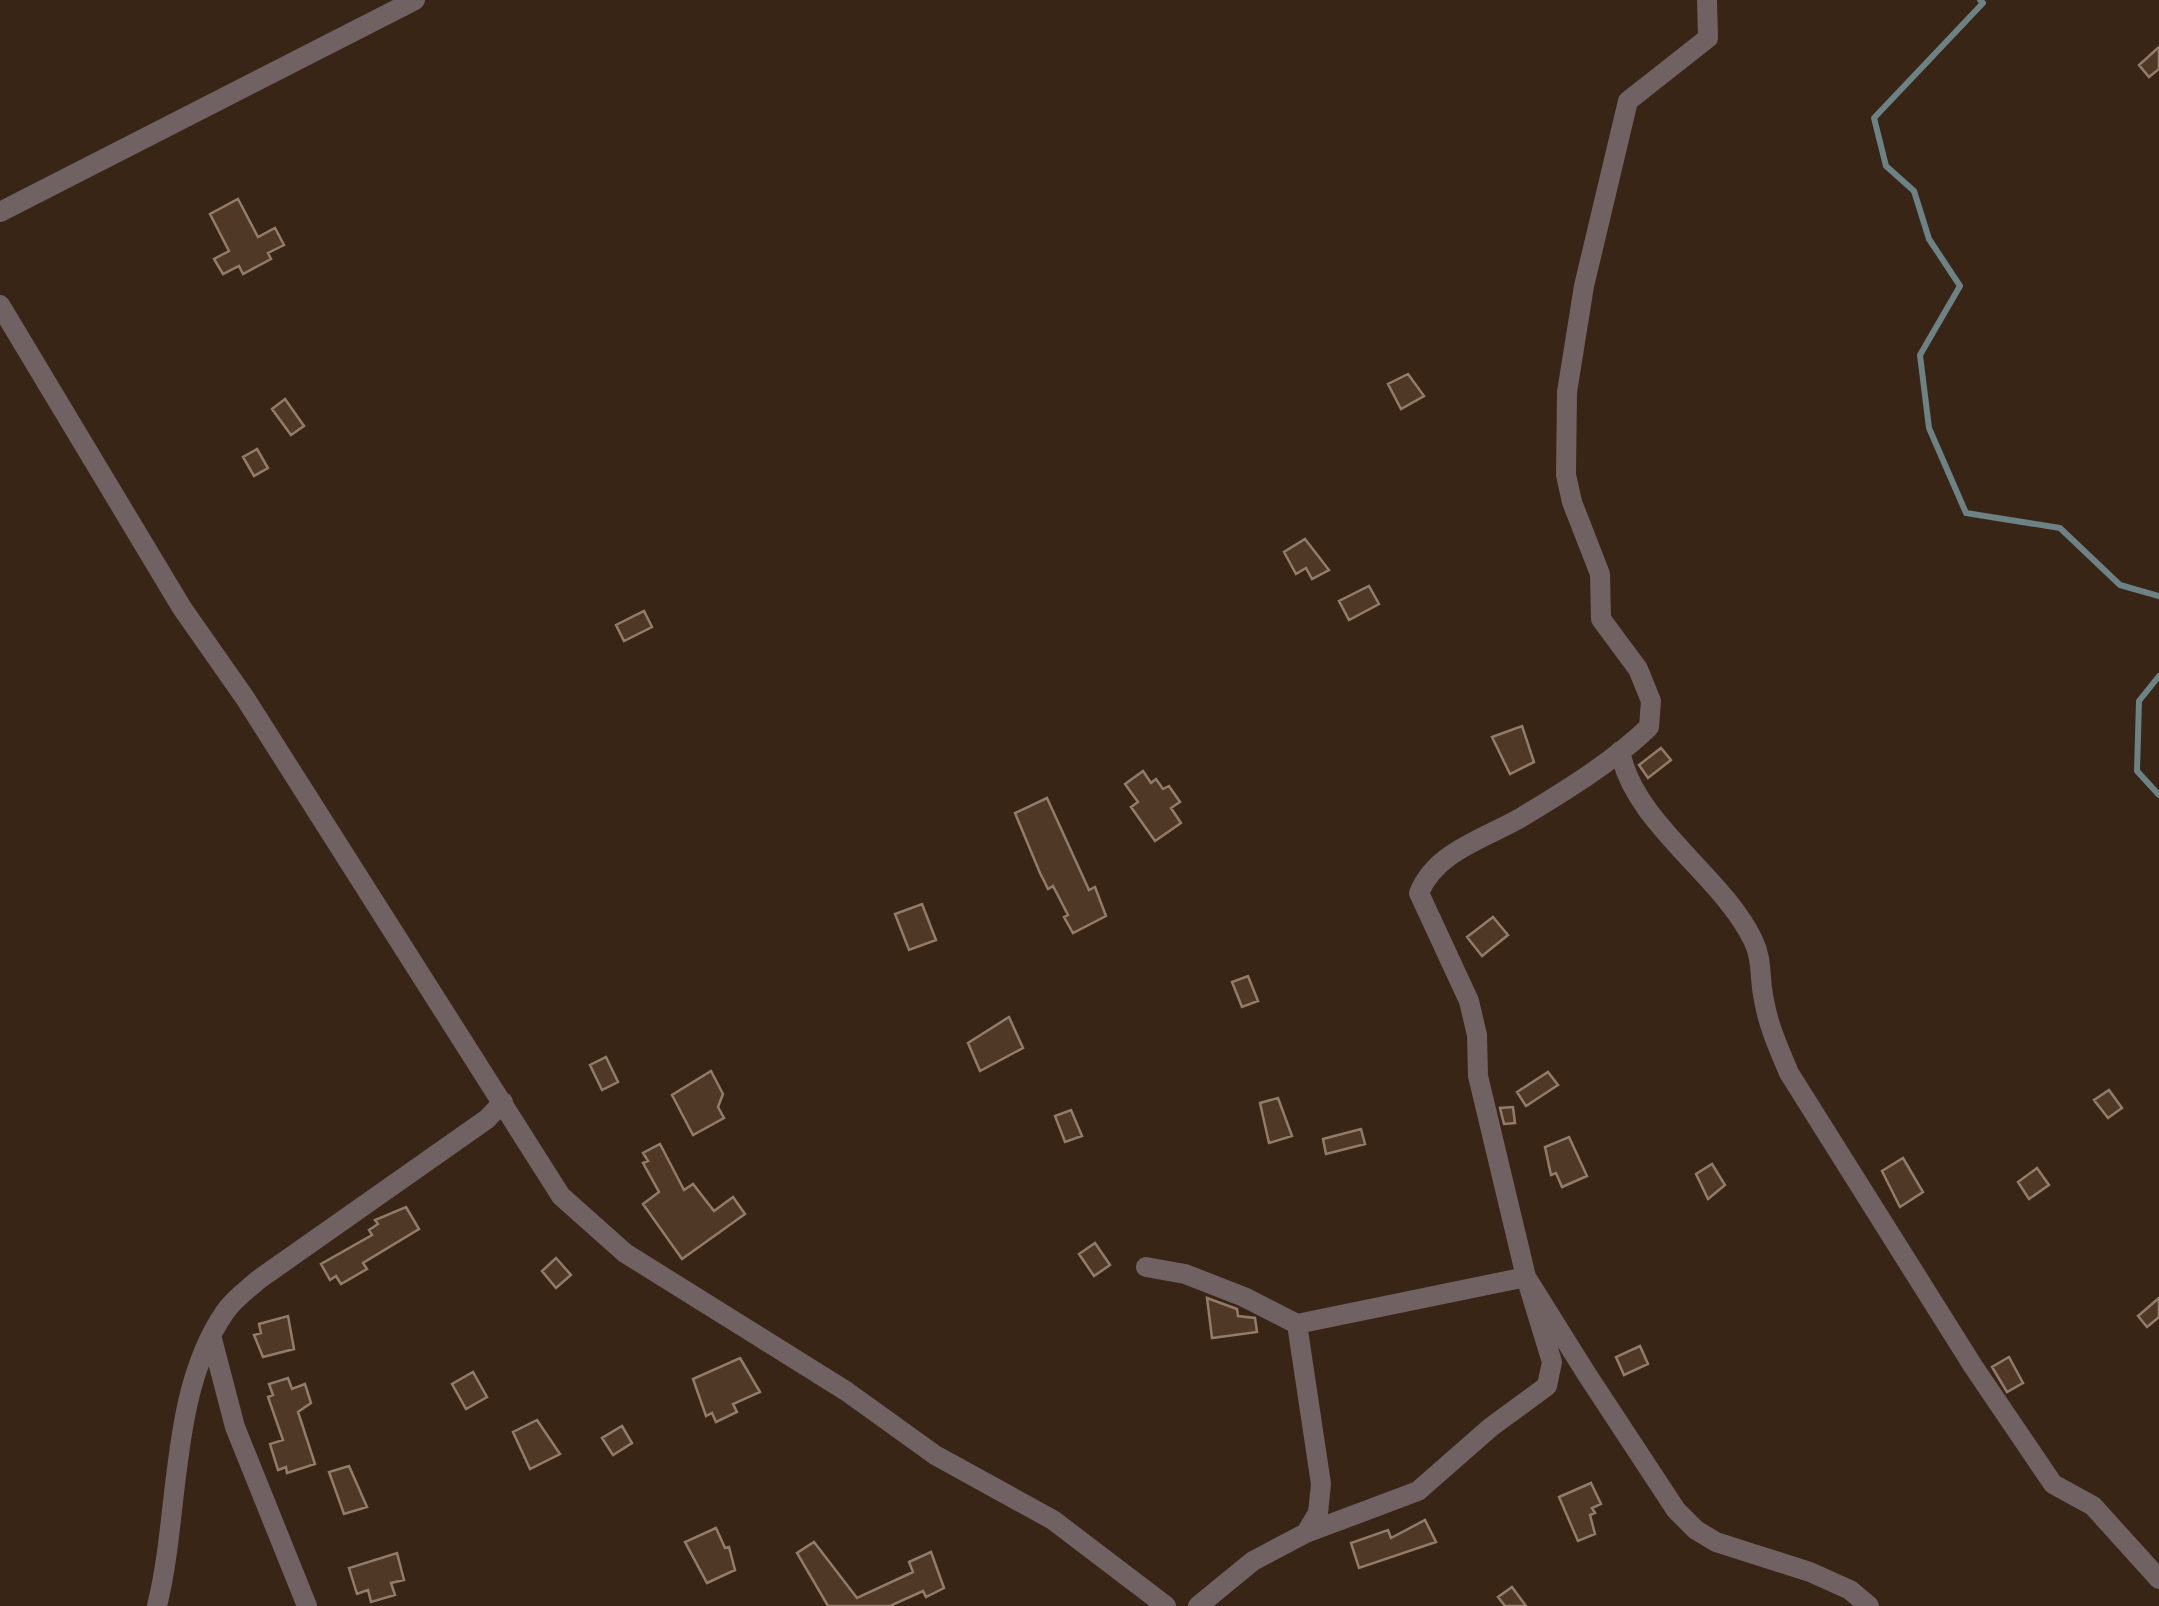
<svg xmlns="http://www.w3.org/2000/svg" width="2159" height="1606" viewBox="0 0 2159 1606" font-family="'IBM Plex Serif',serif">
<rect width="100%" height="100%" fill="#382515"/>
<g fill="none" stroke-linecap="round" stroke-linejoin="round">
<!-- stream -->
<path stroke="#6c8284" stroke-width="6" d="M1980,0L1983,3L1874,118L1886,166L1914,191L1929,239L1960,286L1920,355L1929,428L1966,513L2060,528L2120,585L2159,596
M2159,676L2139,701L2137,771L2159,795"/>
</g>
<!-- building -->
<path fill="#4f3926" stroke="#927c69" stroke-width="2.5" d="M2159,47V69L2149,77L2139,65Z
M238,199L258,237L275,228L284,245L268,253L271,259L243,274L239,266L223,274L214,259L229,251L210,214Z
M1408,374L1424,396L1401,409L1388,384Z
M285,399L304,426L291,435L272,409Z
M257,449L268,468L254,476L243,457Z
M1305,539L1329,570L1312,579L1306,568L1296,574L1284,552Z
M1369,586L1379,604L1349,620L1339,601Z
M644,611L652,627L624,641L616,625Z
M1522,726L1534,762L1510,774L1492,737Z
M1661,748L1671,760L1648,778L1639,765Z
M1143,771L1151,783L1156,779L1163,789L1169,786L1180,802L1171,808L1181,823L1155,841L1131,807L1138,802L1125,784Z
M1047,798L1089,890L1095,887L1106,916L1073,933L1064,917L1068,915L1053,886L1048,889L1040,873L1015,813Z
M922,904L936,940L909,950L895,914Z
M1493,917L1508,935L1482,956L1467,937Z
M1248,976L1258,1001L1242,1007L1232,982Z
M1009,1017L1023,1048L980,1071L968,1043Z
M606,1057L618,1082L602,1090L590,1065Z
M711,1071L723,1094L718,1107L724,1118L693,1135L672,1095Z
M1548,1072L1558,1085L1526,1106L1517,1092Z
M2109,1090L2122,1108L2108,1118L2094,1100Z
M1278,1098L1292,1136L1269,1143L1260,1103Z
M1513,1107L1515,1123L1504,1124L1500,1108Z
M1071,1110L1082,1136L1065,1142L1055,1116Z
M1361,1129L1365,1144L1326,1154L1323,1139Z
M1569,1137L1587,1176L1562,1187L1556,1173L1551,1175L1545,1147Z
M660,1144L684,1190L693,1184L714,1211L733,1197L745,1214L682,1259L643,1204L659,1192L643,1163L648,1161L643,1153Z
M1903,1158L1923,1192L1900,1207L1882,1171Z
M1712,1164L1725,1185L1708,1199L1696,1174Z
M2037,1168L2049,1185L2029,1199L2018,1182Z
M406,1207L419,1229L363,1263L367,1269L341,1284L336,1276L330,1280L321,1264L372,1235L369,1230L378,1224L375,1220Z
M1095,1243L1110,1265L1094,1276L1079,1254Z
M556,1258L571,1275L556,1288L542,1271Z
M1207,1298L1237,1309L1238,1316L1255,1318L1257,1332L1212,1338Z
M2159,1298V1317L2147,1327L2138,1316Z
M288,1316L294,1349L263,1357L254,1335L261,1333L259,1324Z
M1640,1346L1648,1364L1624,1375L1616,1357Z
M2009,1357L2023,1383L2007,1392L1992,1367Z
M740,1358L760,1392L733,1404L737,1412L716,1422L712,1413L706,1416L693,1379Z
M473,1372L487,1397L466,1409L452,1384Z
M288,1378L292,1389L305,1384L311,1403L298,1412L315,1464L287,1473L286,1467L278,1470L270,1444L283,1440L268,1397L273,1395L269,1384Z
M537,1420L560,1454L530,1469L513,1432Z
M622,1426L632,1443L613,1455L602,1438Z
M349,1466L367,1507L344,1514L329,1472Z
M1591,1483L1601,1504L1592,1508L1595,1513L1590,1515L1595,1534L1578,1541L1559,1497Z
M1425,1520L1436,1542L1359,1568L1351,1543L1388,1530L1391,1538Z
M716,1528L725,1548L729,1547L735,1570L707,1583L685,1542Z
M814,1542L857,1598L913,1572L909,1562L931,1552L944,1588L926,1597L923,1591L890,1606H828L797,1553Z
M397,1553L404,1580L391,1583L395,1595L371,1602L368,1590L357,1594L349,1568Z
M1512,1587L1526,1606H1505L1498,1597Z"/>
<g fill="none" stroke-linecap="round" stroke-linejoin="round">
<!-- minor -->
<path stroke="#706162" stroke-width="20" d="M1707,0L1708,38L1628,101L1584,286L1567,392L1566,475L1572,502L1600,574L1601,619L1638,669L1651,701L1649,727C1614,761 1565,791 1522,817C1486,838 1436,851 1419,893L1469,1001L1477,1035L1478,1076L1526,1277L1586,1373L1676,1510L1696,1530L1716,1542L1810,1572L1850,1590L1869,1606
M0,212L415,0
M0,305L182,608L245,698L561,1196L625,1253L846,1391L935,1455L1053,1520L1166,1606
M1620,751C1634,824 1721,874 1753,940C1763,960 1759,979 1764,1000C1768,1025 1779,1049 1789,1073L1973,1366L2053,1484L2093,1506L2159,1579
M1146,1267L1185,1274L1244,1297L1297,1324L1526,1277L1552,1362L1547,1386L1491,1427L1418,1491L1306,1533L1253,1561L1198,1606
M1297,1324L1321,1484L1318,1513L1306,1533
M212,1339L235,1427L307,1606
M157,1606C180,1514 169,1393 225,1312C233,1300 247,1290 258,1280L487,1119L503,1102"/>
</g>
</svg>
